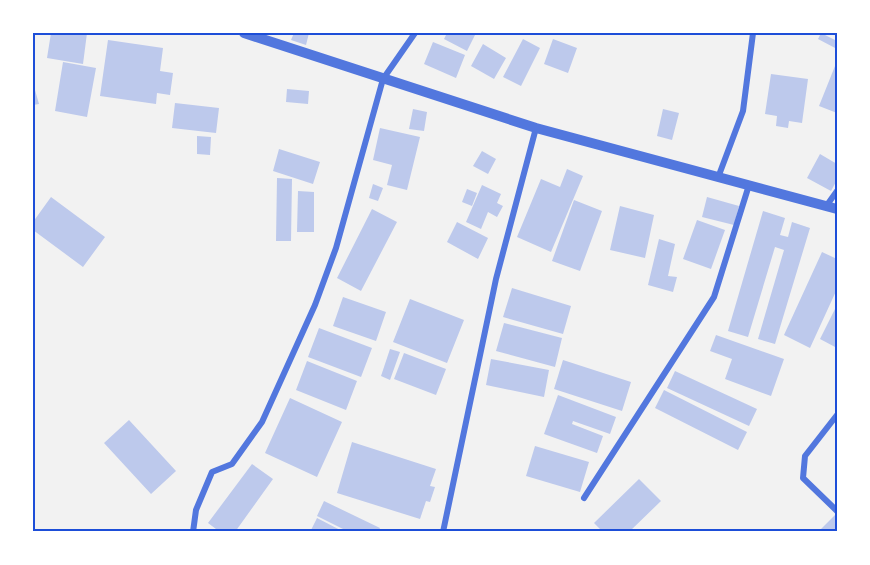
<svg xmlns="http://www.w3.org/2000/svg" width="870" height="565" viewBox="0 0 870 565" font-family="Helvetica,sans-serif">
<rect width="100%" height="100%" fill="#f2f2f2"/>
<!-- building -->
<path fill="#bdc9ec" d="M51,33H87L83,64L47,58Z
M294,33H309L306,45L291,40Z
M447,33H476L467,51L444,39Z
M821,33L837,41V49L818,39Z
M523,39L540,48L521,86L503,77Z
M553,39L577,48L568,73L544,64Z
M108,40L163,48L160,71L173,73L170,95L157,93L156,104L100,96Z
M433,42L465,55L456,78L424,64Z
M483,44L506,58L494,79L471,66Z
M837,61V113L819,106Z
M63,62L96,68L87,117L55,111Z
M771,74L808,79L802,123L789,121L788,128L776,126L777,116L765,114Z
M33,83L39,104L33,105Z
M287,89L309,91L308,104L286,102Z
M175,103L219,108L216,133L172,128Z
M413,109L427,112L424,131L409,129Z
M663,109L679,113L672,140L657,136Z
M380,128L420,137L407,190L387,185L392,165L373,160Z
M197,136L211,137L210,155L197,154Z
M279,149L320,162L313,184L273,171Z
M482,151L496,159L488,174L473,166Z
M820,154L837,164V180L831,191L807,178Z
M567,169L583,176L551,252L517,237L541,179L560,187Z
M277,178L292,179L291,241H276Z
M373,184L383,188L378,201L369,198Z
M482,185L501,194L497,203L503,206L497,217L488,212L481,229L466,222Z
M467,189L477,193L472,206L462,202Z
M298,191L314,192V232H297Z
M51,197L105,237L83,267L33,230V222Z
M707,197L739,206L734,225L702,217Z
M574,200L602,211L580,271L552,261Z
M620,206L654,215L645,258L610,250Z
M372,209L397,222L361,291L337,278Z
M763,211L785,218L780,235L788,237L792,222L810,228L775,344L758,339L784,250L775,247L748,337L728,331Z
M697,220L725,230L711,269L683,259Z
M457,222L488,238L478,259L447,242Z
M659,239L675,244L668,276L677,277L673,292L648,285Z
M822,252L837,259V289L810,348L784,335Z
M512,288L571,306L563,334L503,317Z
M343,297L386,312L376,341L333,326Z
M410,299L464,320L447,363L393,342Z
M837,305V348L820,339Z
M504,323L562,338L555,367L496,351Z
M319,328L372,348L361,377L308,357Z
M716,335L784,359L771,396L725,379L732,359L710,351Z
M390,349L400,352L390,380L381,376Z
M404,353L446,369L436,395L394,379Z
M491,359L549,370L544,397L486,385Z
M563,360L631,382L622,411L554,389Z
M307,361L357,381L346,410L296,390Z
M675,371L757,409L749,426L667,388Z
M664,390L747,432L738,450L655,408Z
M558,395L616,417L610,434L573,421L572,424L603,436L597,453L544,434Z
M290,398L342,422L317,477L265,453Z
M129,420L176,471L151,494L104,443Z
M352,442L436,469L430,486L435,487L430,502L426,501L420,519L337,493Z
M535,446L589,462L580,492L526,476Z
M252,464L273,479L235,532H220L208,523Z
M639,479L661,501L629,532H603L594,523Z
M324,501L380,528L378,532H349L317,516Z
M835,515L837,532H818Z
M317,518L344,532H310Z"/>
<g fill="none" stroke-linecap="round" stroke-linejoin="round">
<!-- minor -->
<path stroke="#5277de" stroke-width="6" d="M719,175L743,111L753,33
M827,205L837,191
M837,415L805,456L803,478L837,511
M584,498L714,297L749,185
M193,532L196,510L212,472L232,464L262,422L315,305L336,248L383,79L415,33
M443,532L496,279L536,128"/>
<!-- tertiary -->
<path stroke="#5277de" stroke-width="10" d="M244,33L536,128L837,209"/>
</g>
<!-- border -->
<rect width="870" height="565" fill="none" stroke="#ffffff" stroke-width="69"/>
<rect x="34" y="34" width="802" height="496" fill="none" stroke="#1d4ed8" stroke-width="2"/>
</svg>
